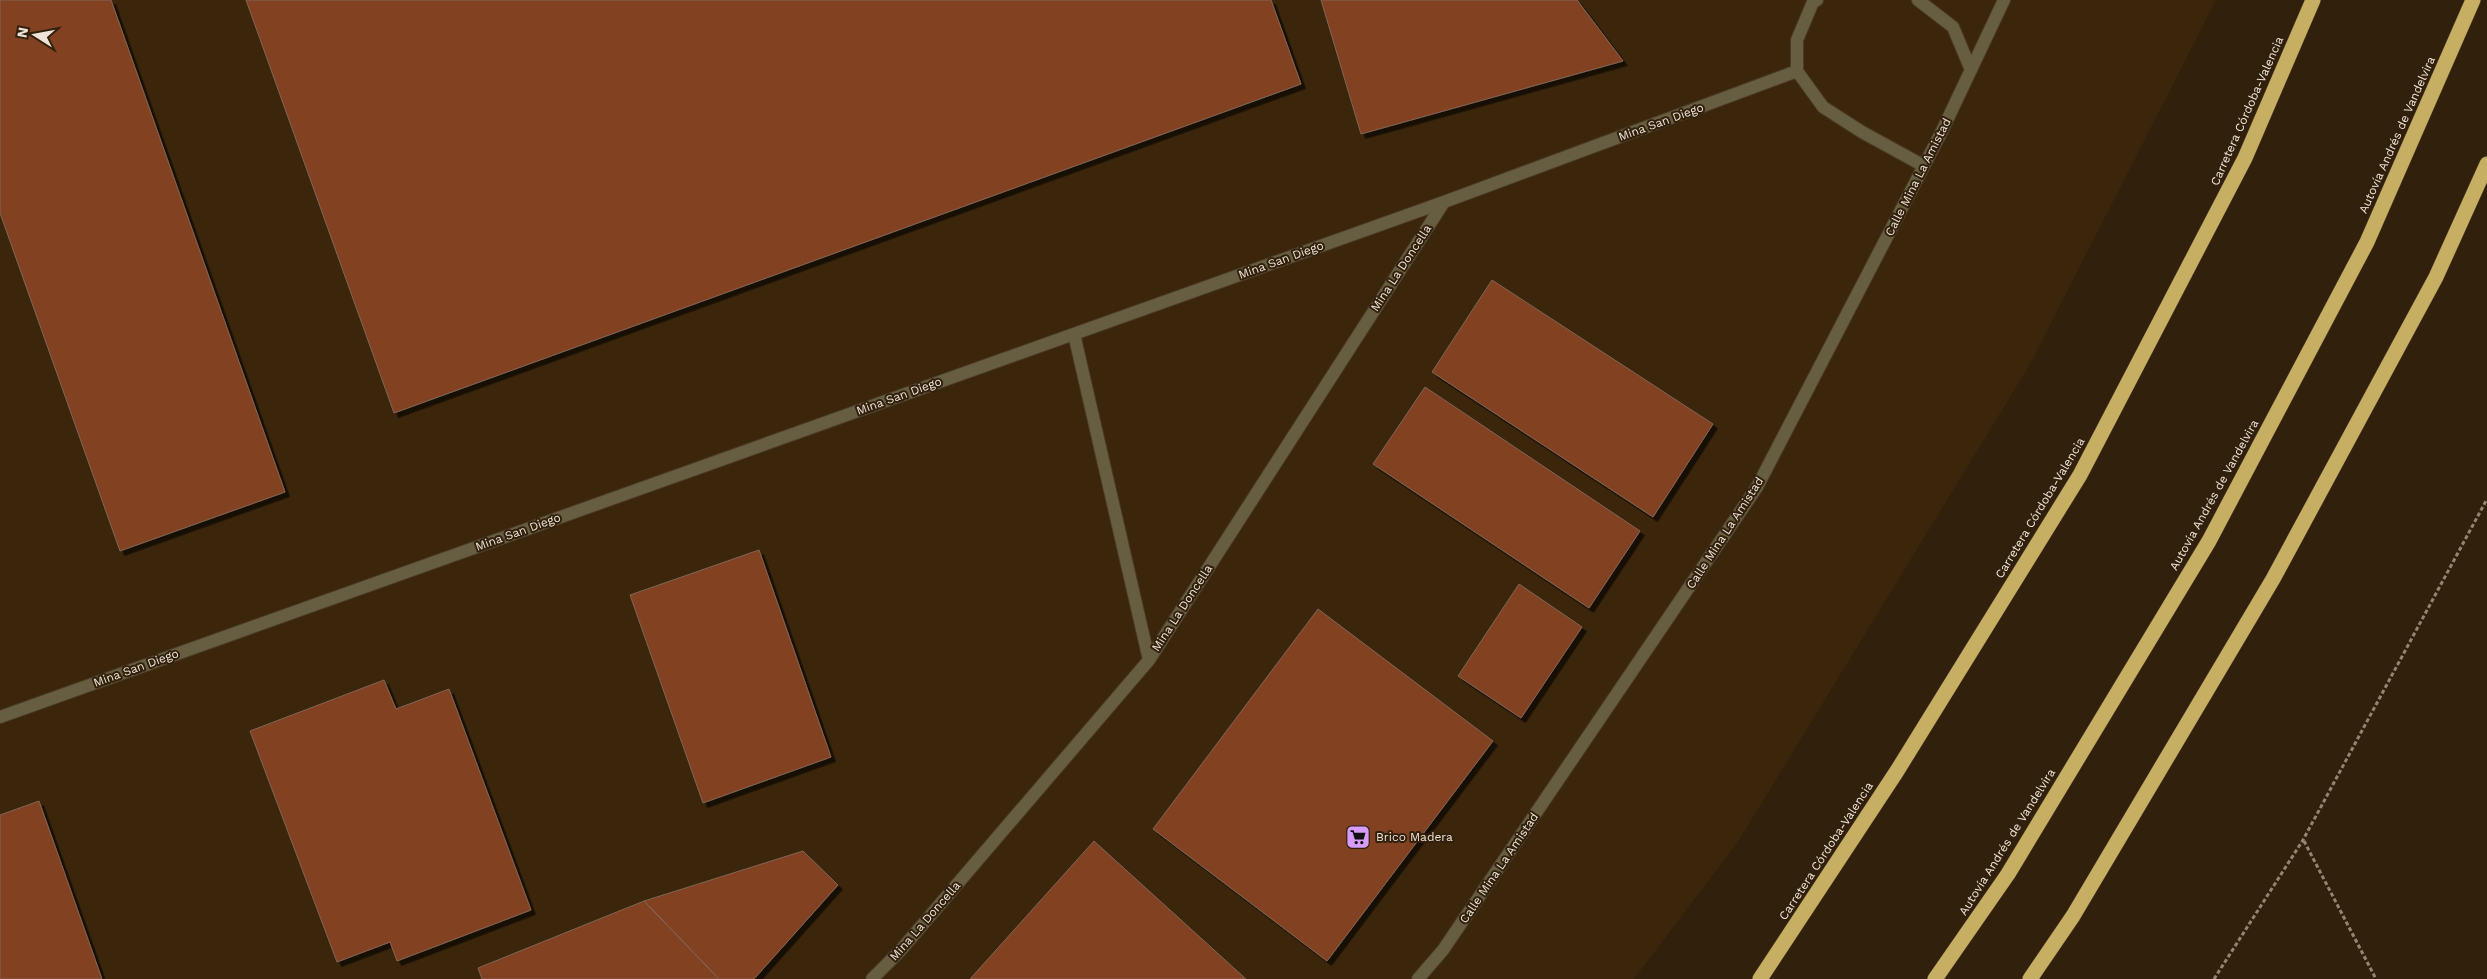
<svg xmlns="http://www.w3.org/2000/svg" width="2487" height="979" viewBox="0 0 2487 979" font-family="'Work Sans',sans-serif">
<defs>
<filter id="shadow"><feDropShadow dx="4.5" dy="4.5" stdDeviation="0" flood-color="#0009"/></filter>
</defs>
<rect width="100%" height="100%" fill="#31200c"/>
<!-- built -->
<path fill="#3b260b" d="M0,0H2216L2029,366L1739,840L1634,979H0Z"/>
<!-- building -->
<path fill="#824220" stroke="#816558" filter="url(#shadow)" d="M0,0H111L285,492L120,551L0,213Z
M246,0H1271L1301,84L394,413Z
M1321,0H1577L1623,61L1361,134Z
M1492,280L1713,424L1653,517L1432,372Z
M1425,387L1640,531L1589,608L1373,464Z
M759,550L831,757L703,803L630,595Z
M1519,584L1582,627L1521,718L1458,676Z
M1318,609L1493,741L1327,961L1153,829Z
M384,680L396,709L449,689L531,910L397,961L390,942L337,962L250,731Z
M39,801L102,979H0V815Z
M1094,841L1246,979H970Z
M803,851L838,885L754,979H719L644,901Z
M644,901L719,979H482L478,968Z"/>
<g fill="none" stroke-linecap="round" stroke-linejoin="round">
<!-- street casing -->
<g stroke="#4c3b28" stroke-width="14">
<path id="street" d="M1817,0L1813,2L1797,40V71L1823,107L1862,132L1924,166
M1918,0L1953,27L1971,70
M1074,334L1149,660
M0,717L1444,202L1797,71
M872,979L900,951L1149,660L1444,202
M1418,979L1443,950L1757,487L1942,131L2004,0"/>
</g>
<!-- highway casing -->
<g stroke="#4c3b28" stroke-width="16">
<path id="highway" d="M1760,979L1897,771L2080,475L2245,158L2313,0
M1935,979L2008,874L2209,541L2367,242L2473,0
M2030,979L2073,916L2273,579L2436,277L2487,164"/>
</g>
<!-- path -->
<path stroke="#938474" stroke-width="3" stroke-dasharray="4 2.5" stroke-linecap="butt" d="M2304,841L2376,979
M2214,979L2303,840L2487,499"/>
<!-- street -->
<use href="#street" stroke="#675e41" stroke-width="12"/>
<!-- highway -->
<use href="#highway" stroke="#c6ae62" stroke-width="15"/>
</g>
<!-- icons -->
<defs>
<g id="supermarket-square" transform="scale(1.25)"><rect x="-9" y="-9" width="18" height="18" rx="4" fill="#d79bf9" stroke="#31200c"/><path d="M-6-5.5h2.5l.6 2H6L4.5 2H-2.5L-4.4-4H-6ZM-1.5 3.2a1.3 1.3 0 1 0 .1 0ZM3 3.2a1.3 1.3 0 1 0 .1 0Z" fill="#111"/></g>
</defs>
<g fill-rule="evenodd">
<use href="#supermarket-square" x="1358" y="837"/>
</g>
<g text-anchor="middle" stroke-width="4" stroke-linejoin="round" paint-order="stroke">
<!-- street labels -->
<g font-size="12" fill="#efe3d7" stroke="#31200c">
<text transform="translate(2247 111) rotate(-66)" y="4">Carretera Córdoba-Valencia</text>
<text transform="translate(1661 122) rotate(-20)" y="4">Mina San Diego</text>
<text transform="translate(2397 135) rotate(-66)" y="4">Autovía Andrés de Vandelvira</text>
<text transform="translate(1918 177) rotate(-63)" y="4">Calle Mina La Amistad</text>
<text transform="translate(1281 260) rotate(-20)" y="4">Mina San Diego</text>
<text transform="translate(1401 268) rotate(-57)" y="4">Mina La Doncella</text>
<text transform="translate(899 396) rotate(-20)" y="4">Mina San Diego</text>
<text transform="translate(2214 495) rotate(-61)" y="4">Autovía Andrés de Vandelvira</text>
<text transform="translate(2040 508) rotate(-59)" y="4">Carretera Córdoba-Valencia</text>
<text transform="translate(518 532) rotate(-20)" y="4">Mina San Diego</text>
<text transform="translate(1725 533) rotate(-57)" y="4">Calle Mina La Amistad</text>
<text transform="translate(1182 608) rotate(-57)" y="4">Mina La Doncella</text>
<text transform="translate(136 668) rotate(-20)" y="4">Mina San Diego</text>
<text transform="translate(2007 842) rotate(-58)" y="4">Autovía Andrés de Vandelvira</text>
<text transform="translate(1826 851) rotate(-57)" y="4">Carretera Córdoba-Valencia</text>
<text transform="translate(1499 868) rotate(-56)" y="4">Calle Mina La Amistad</text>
<text transform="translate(925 921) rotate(-49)" y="4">Mina La Doncella</text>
</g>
<!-- poi labels -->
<g font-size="12" fill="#efe3d7" stroke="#31200c" text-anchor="start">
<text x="1376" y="841">Brico Madera</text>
</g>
</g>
<!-- north arrow -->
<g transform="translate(35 35) rotate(281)" stroke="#31200c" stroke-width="4" paint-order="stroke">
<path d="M0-4L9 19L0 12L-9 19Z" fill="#efe3d7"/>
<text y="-8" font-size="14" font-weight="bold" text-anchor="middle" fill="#efe3d7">N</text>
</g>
</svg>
